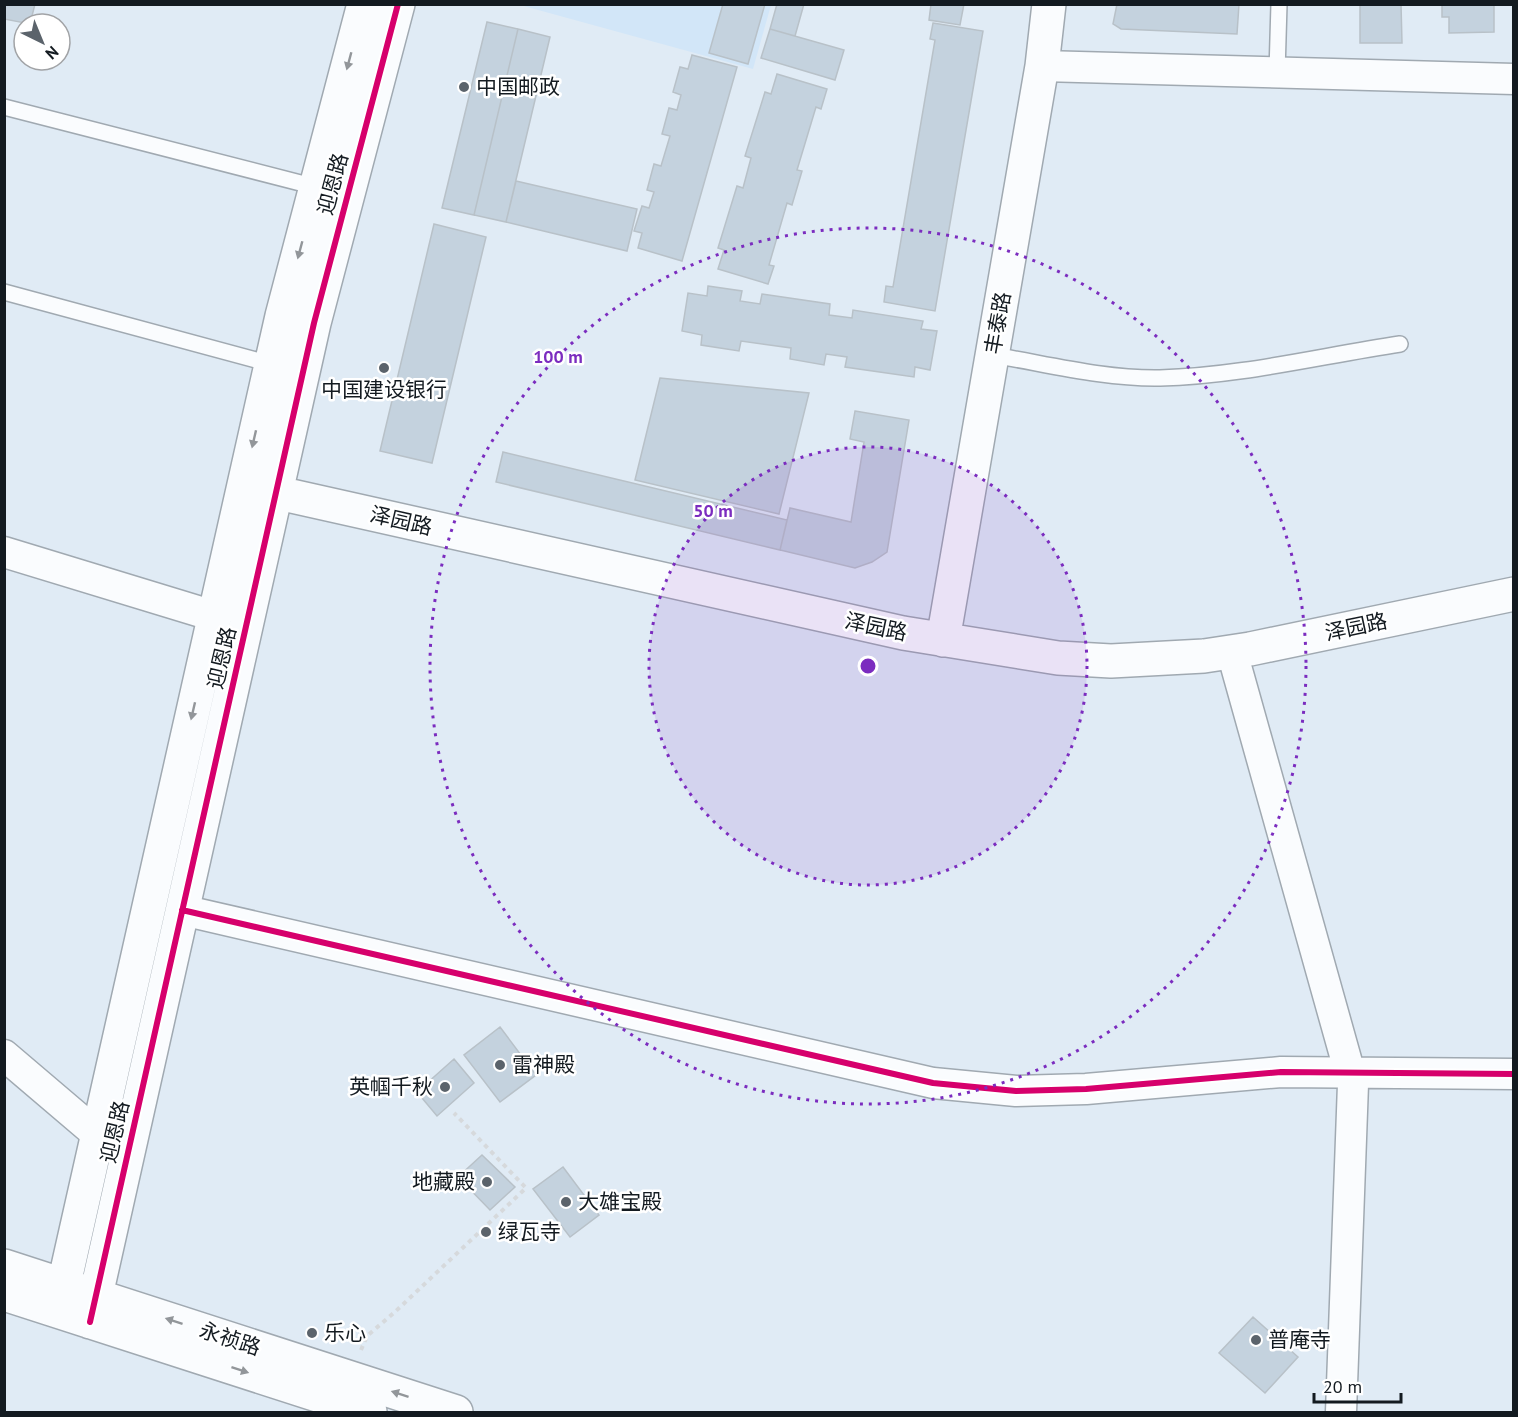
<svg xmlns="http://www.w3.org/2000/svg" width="1518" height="1417" viewBox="0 0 1518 1417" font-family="'PT Sans','Noto Sans SC',sans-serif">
<rect width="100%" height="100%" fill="#e0ebf5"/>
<!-- built -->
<path fill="#d2e6f8" d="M520,5H771L753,69Z"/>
<!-- building -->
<path fill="#c4d2de" stroke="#b8c1c8" stroke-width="1.5" d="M4,4H35L30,24L4,19Z
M723,4H765L748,64L709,53Z
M777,4H804L795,36L770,29Z
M931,4H964L960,25L929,20Z
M1117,4H1239L1237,34L1121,29L1113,24Z
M1360,4H1401L1402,43H1360Z
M1442,4H1494V32L1449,33V17H1442Z
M487,22L518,29L474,215L442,208Z
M933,23L983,31L935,311L884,302L886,286L893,287L935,40L930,39Z
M518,29L550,37L506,222L474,215Z
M770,29L844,50L835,80L761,58Z
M692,55L737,67L682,261L638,248L642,233L634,231L642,206L649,208L654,192L647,190L654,164L661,166L670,136L662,134L669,108L677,110L681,95L673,92L680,67L688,69Z
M777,74L827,89L821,109L816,107L797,170L802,171L792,205L787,203L769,265L774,266L768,284L718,269L724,250L718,248L737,186L743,188L751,158L745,156L765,92L771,94Z
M516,181L637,209L627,251L506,222Z
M434,224L486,237L432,463L380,451Z
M708,286L742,291L740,301L760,304L762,294L830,304L829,315L852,318L853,310L923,321L921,329L937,331L930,370L915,367L914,377L845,367L847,357L826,354L824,365L790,359L791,348L741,341L739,351L701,345L702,335L682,331L688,293L707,296Z
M660,378L809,393L779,514L635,480Z
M855,411L909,420L887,552L872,562L855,568L780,550L790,508L851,522L864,442L850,439Z
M503,452L787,520L780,550L496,482Z
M500,1027L536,1075L500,1102L464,1055Z
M454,1059L474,1083L437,1116L417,1092Z
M482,1155L515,1187L490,1210L458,1177Z
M563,1167L599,1215L570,1237L533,1189Z
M1253,1317L1298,1357L1265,1393L1219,1353Z"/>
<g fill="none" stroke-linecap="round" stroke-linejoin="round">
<!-- lane casing -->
<g stroke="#a0a9b1" stroke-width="18">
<path id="lane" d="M1277,72L1279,4
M4,107L316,187
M4,292L271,364
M992,355C1047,364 1104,379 1160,378C1240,376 1320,356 1400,344"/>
</g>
<!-- street casing -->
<g stroke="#a0a9b1" stroke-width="33">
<path id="street" d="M1042,66L1514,79
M4,552L214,616
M1232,652L1353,1084L1341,1412
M182,910L933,1083L1016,1091L1086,1089L1281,1072L1514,1074
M4,1055L98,1135"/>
</g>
<!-- secondary casing -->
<g stroke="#a0a9b1" stroke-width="36">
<path id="secondary" d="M256,488L903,633L1058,658L1111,661L1204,656L1250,649L1514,594
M943,640L1042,66L1049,4
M4,1266L456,1412
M4,1294L370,1412
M58,1311L282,316L364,4
M90,1322L314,323L398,4"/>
</g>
<!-- path -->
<path stroke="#d6d9dc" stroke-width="4" stroke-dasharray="4.5 4.5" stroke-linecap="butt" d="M361,1350L367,1336L396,1311L526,1188L454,1113"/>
<!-- lane -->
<use href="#lane" stroke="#fafcfe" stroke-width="15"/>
<!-- street -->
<use href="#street" stroke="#fafcfe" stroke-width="30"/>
<!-- secondary -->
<use href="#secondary" stroke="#fafcfe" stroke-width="33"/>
<!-- cycleway casing -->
<g stroke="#fff" stroke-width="10">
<path id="cycleway" d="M182,910L933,1083L1016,1091L1086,1089L1281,1072L1514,1074
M90,1322L314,323L398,4"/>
</g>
<!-- cycleway -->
<use href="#cycleway" stroke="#d6006c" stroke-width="6"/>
</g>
<!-- one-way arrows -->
<defs><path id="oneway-solid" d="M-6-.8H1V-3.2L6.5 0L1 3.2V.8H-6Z" transform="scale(1.5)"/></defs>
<g fill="#92969a">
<use href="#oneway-solid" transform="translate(349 61) rotate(105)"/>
<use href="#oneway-solid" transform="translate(300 250) rotate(105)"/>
<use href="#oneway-solid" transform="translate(254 439) rotate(103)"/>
<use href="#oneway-solid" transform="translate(193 711) rotate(103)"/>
<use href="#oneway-solid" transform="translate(174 1321) rotate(-162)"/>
<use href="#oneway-solid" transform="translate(240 1370) rotate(18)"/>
<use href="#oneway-solid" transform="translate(400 1394) rotate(-162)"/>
</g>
<!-- distance rings -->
<circle cx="868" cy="666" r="219" fill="#7b2cbf" fill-opacity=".12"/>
<g fill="none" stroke="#7b2cbf" stroke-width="3" stroke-dasharray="3 6">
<circle cx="868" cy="666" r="219"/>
<circle cx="868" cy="666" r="438"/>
</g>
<!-- markers -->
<g fill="#5b636b" stroke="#fff" stroke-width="2">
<circle cx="464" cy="87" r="6"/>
<circle cx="384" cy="368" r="6"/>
<circle cx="500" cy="1065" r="6"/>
<circle cx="445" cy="1087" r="6"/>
<circle cx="487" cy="1182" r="6"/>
<circle cx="566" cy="1202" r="6"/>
<circle cx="486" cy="1232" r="6"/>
<circle cx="312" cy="1333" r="6"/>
<circle cx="1256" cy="1340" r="6"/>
</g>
<g text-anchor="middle" stroke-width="5" stroke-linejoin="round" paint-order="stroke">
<!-- poi labels -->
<g font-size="21" fill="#131a20" stroke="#fff" text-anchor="start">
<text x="476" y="94">中国邮政</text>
<text x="384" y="397" text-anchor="middle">中国建设银行</text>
<text x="512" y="1072">雷神殿</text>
<text x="433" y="1094" text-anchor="end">英帼千秋</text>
<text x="475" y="1189" text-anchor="end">地藏殿</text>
<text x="578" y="1209">大雄宝殿</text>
<text x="498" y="1239">绿瓦寺</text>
<text x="324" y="1340">乐心</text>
<text x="1268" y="1347">普庵寺</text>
</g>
<!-- street labels -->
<g font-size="21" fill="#131a20" stroke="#fff">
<text transform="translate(333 184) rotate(-75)" y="7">迎恩路</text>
<text transform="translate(998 323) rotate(-80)" y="7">丰泰路</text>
<text transform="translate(401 521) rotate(13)" y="7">泽园路</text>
<text transform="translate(876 627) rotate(12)" y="7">泽园路</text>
<text transform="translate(1356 627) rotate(-12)" y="7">泽园路</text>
<text transform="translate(222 658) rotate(-77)" y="7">迎恩路</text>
<text transform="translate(115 1132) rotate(-77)" y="7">迎恩路</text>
<text transform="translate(230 1339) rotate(18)" y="7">永祯路</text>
</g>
</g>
<circle cx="868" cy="666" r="9" fill="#7b2cbf" stroke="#fff" stroke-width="3"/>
<g font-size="18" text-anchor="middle" font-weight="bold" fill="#7b2cbf" stroke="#fff" stroke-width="5" stroke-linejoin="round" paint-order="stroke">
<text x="558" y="363">100 m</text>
<text x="713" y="517">50 m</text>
</g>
<!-- border -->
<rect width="1518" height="1417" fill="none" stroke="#131a20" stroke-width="12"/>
<!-- north arrow -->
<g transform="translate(42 42) rotate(137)"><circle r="28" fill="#ffffff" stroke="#a1a3a6" stroke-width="1.5"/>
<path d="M0-4.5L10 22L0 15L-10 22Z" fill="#5b636b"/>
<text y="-9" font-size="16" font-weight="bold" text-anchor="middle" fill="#131a20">N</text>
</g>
<!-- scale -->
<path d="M1314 1393v9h87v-9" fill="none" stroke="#131a20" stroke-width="3"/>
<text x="1323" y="1393" font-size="18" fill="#131a20" stroke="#ffffff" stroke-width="4.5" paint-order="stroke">20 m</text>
</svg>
